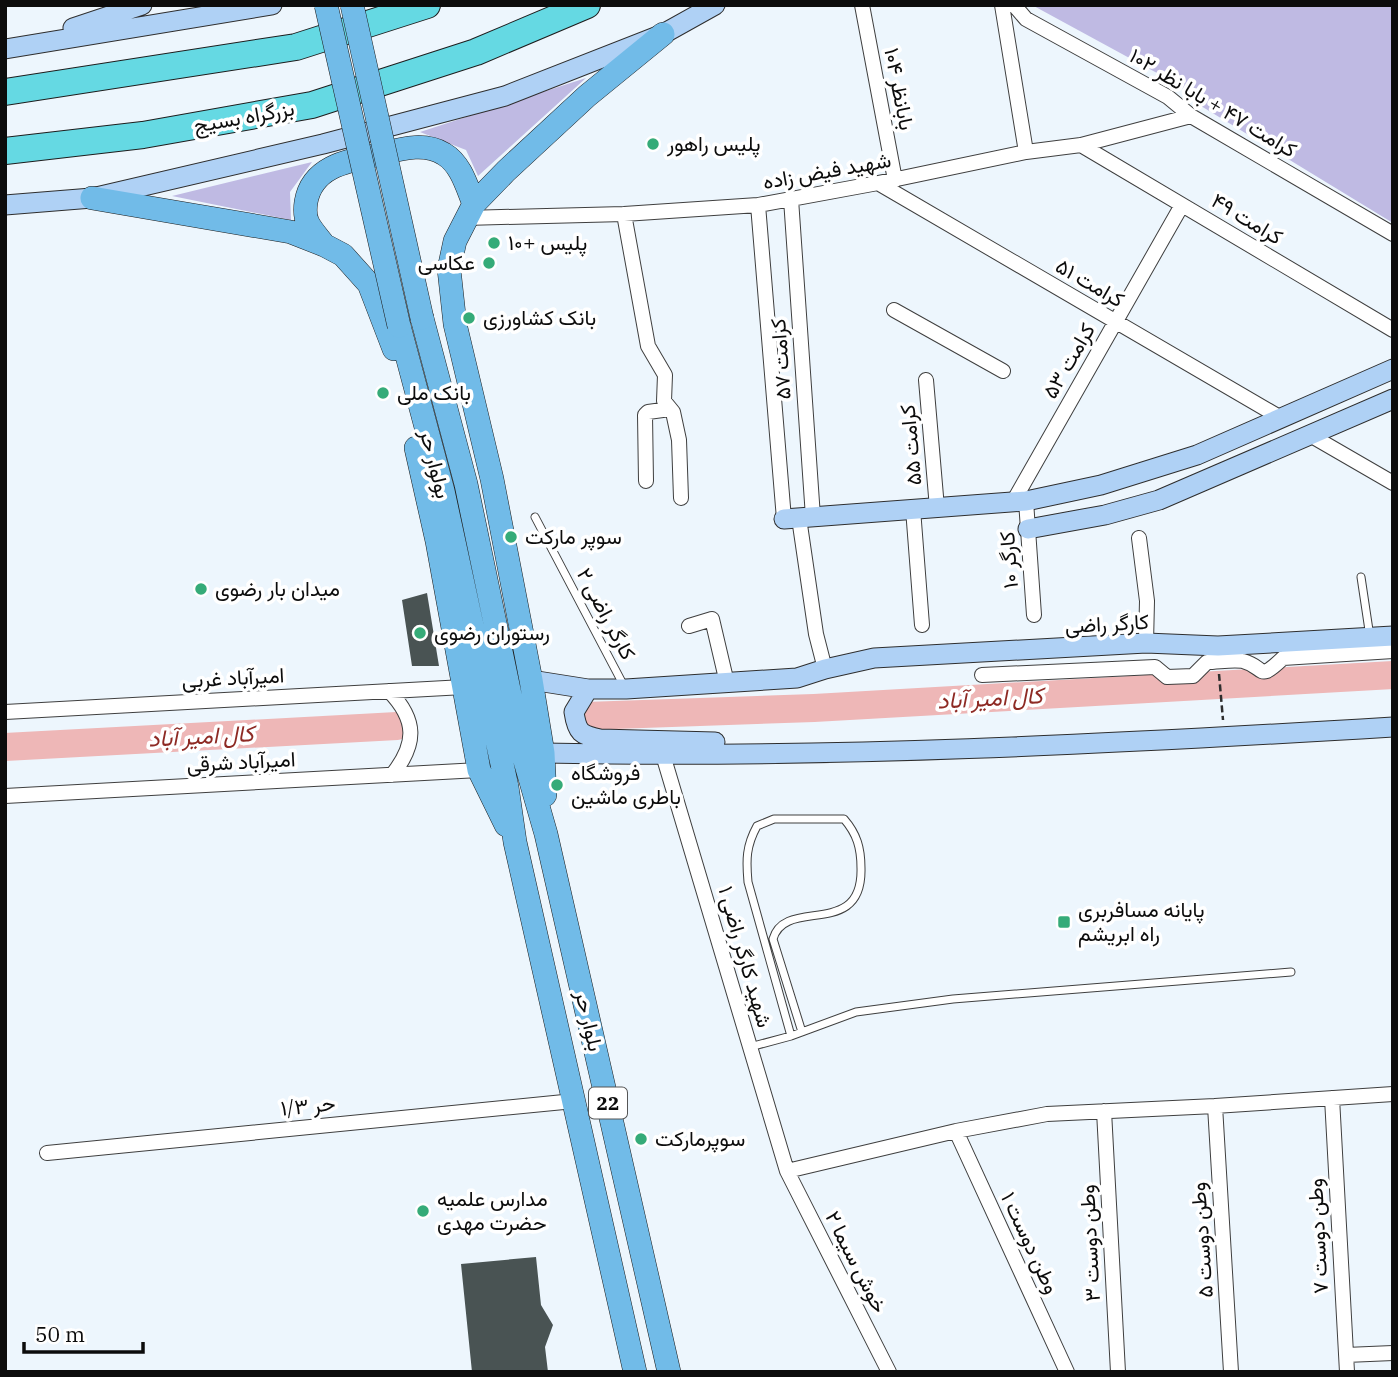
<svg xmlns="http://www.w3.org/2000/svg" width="1398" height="1377" viewBox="0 0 1398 1377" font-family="'IBM Plex Serif',Vazirmatn,serif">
<rect width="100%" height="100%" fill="#edf6fd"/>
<!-- green -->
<path fill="#bfbae3" d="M1032,5H1392L1393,223L1201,106L1179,85Z
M586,78L478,176L466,150L420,132Z
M312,162L290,192L291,220L172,196Z"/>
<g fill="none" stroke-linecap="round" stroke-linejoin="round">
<!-- river -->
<path stroke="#eeb7b7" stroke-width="28" d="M586,716L814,708L1393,675
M5,747L397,726"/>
</g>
<!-- building -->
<path fill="#495353" d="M427,593L439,666H412L402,600Z
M536,1257L541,1305L553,1325L545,1347L548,1372H472L461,1264Z"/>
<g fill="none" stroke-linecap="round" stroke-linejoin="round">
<!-- lane casing -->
<g stroke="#3f3f3f" stroke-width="9">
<path id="lane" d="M535,517L624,686
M1361,577L1370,637
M791,1036L748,882C746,860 746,846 757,826L774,819H844C857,834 861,848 861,868C863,940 785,896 773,939L802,1032
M750,1047L791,1036L856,1012L953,999L1291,972"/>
</g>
<!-- street casing -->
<g stroke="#3f3f3f" stroke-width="16">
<path id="street" d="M862,5L895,180
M1002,5L1026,152
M1014,5L1026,19L1168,97L1191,116L1393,234
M1081,145L1393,330
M878,183L1281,418
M791,199L813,517
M758,205L784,519
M624,214L648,346L665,375L664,401L673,412L679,440L681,498
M465,218L624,214L758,205L878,183L1026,152L1081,145L1191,116
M894,310L1003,371
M926,380L937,508
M1310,435L1393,483
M646,481L645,415L648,412L670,409
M1026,501L1034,615
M1013,502L1182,205
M913,509L922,625
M799,518L816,634L825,669
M1139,538L1147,601L1146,643
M689,626L712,619L727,683
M982,675L1155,667L1167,677L1193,676L1207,662C1218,662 1233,659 1243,661C1266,667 1257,683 1283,658L1393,651
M389,691C417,720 417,744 392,775
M5,712L464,687
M663,755L787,1171L889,1372
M5,796L479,770
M1332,1098L1347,1372
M1215,1106L1231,1372
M1104,1111L1118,1372
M956,1131L1067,1372
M47,1153L574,1101
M787,1171L956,1131L1047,1114L1215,1106L1393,1094
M1346,1355L1393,1353"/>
</g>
<!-- secondary casing -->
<g stroke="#2e2e2e" stroke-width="21">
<path id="secondary" d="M73,28L142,5
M5,49L272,5
M5,205L92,198L323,144L505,96L663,34L715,5
M784,519L1026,501L1101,485L1197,455L1393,369
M1028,529L1105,515L1159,500L1393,399
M531,680L588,689H626L797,678L825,669L874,658L1146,643L1218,646L1393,636
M588,689L574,712C577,733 581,735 600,739L715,742
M543,753C827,759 1110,744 1393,727"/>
</g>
<!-- primary casing -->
<g stroke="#1d1d1d" stroke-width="24">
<path id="primary" d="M92,198L291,232L324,245L343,255L369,284L394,349
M324,245C319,238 312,231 308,223C305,217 305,209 306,202C312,167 346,161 376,155C398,150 423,141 444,154C461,164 467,187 474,204
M422,318L466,484L521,747L546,834L669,1372
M399,326L443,491L507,787L515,842L635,1372
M416,448L437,541L479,770L506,825
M545,795L543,753L531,680L492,479L455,324L449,269L455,241L474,204L506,171L587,96L663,34"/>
</g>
<!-- highway casing -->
<g stroke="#1d1d1d" stroke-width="28">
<path id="highway" d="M5,92L296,47L427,5
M5,151L143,135L312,105L476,52L587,5"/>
</g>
<!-- path -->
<path stroke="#2e2e2e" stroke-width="2.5" stroke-dasharray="7 3.5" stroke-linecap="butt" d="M1219,674L1223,720"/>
<!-- lane -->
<use href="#lane" stroke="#fff" stroke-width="7"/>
<!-- street -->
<use href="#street" stroke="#fff" stroke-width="14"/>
<!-- secondary -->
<use href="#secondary" stroke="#afd1f5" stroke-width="19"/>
<!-- primary -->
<use href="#primary" stroke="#71bbe8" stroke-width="23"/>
<!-- highway -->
<use href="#highway" stroke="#65d9e3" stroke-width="26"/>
<!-- primary-bridge casing -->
<g stroke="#1d1d1d" stroke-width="24" stroke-linecap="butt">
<path id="primary-bridge" d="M326,5L399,326
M352,5L422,318"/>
</g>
<!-- primary-bridge -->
<use href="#primary-bridge" stroke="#71bbe8" stroke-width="23"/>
</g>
<!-- markers -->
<g fill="#35ab78" stroke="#fff" stroke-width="2.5">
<circle cx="653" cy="144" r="7"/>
<circle cx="494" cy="243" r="7"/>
<circle cx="489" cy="263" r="7"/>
<circle cx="469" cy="318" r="7"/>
<circle cx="383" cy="393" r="7"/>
<circle cx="511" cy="537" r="7"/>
<circle cx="201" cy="589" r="7"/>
<circle cx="420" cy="633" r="7"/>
<circle cx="557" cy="785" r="7"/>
<rect x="1057" y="915" width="14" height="14" rx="3.5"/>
<circle cx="641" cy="1139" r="7"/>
<circle cx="423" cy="1211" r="7"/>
</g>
<g text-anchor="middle" stroke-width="7" stroke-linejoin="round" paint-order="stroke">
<!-- shield labels -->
<rect fill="#fff" stroke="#555" stroke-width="2" x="589" y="1087.5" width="38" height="31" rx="5"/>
<g font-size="19" font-weight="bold" fill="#0c0c0c">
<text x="608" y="1110">22</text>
</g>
<!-- street labels -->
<g font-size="21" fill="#0c0c0c" stroke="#fff">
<text transform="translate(899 89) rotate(79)" y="7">بابانظر ۱۰۴</text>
<text transform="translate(1213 103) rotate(31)" y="7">کرامت ۴۷ + بابا نظر ۱۰۲</text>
<text transform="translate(244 117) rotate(-10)" y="7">بزرگراه بسیج</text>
<text transform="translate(827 171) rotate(-10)" y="7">شهید فیض زاده</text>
<text transform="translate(1247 219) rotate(31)" y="7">کرامت ۴۹</text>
<text transform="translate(1090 283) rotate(30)" y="7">کرامت ۵۱</text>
<text transform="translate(781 359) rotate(-94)" y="7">کرامت ۵۷</text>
<text transform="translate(1069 361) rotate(-60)" y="7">کرامت ۵۳</text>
<text transform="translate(911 445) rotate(-95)" y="7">کرامت ۵۵</text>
<text transform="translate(435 464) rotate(76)" y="7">بولوار حر</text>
<text transform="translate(1009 560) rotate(-94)" y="7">کارگر ۱۰</text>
<text transform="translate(606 614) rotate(62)" y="7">کارگر راضی ۲</text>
<text transform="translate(1107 624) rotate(-3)" y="7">کارگر راضی</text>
<text transform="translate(233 678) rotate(-3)" y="7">امیرآباد غربی</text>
<text transform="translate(241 762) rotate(-3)" y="7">امیرآباد شرقی</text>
<text transform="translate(745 957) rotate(74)" y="7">شهید کارگر راضی ۱</text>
<text transform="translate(589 1021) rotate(77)" y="7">بلوار حر</text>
<text transform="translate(308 1106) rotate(-6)" y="7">حر ۱/۳</text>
<text transform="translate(1318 1236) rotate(-93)" y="7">وطن دوست ۷</text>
<text transform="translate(1202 1240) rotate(-94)" y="7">وطن دوست ۵</text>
<text transform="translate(1030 1243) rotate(65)" y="7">وطن دوست ۱</text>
<text transform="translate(1090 1243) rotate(-93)" y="7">وطن دوست ۳</text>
<text transform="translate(856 1262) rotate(63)" y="7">خوش سیما ۲</text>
</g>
<!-- poi labels -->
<g font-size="21" fill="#0c0c0c" stroke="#fff" text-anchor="start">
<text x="667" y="151">پلیس راهور</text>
<text x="508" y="250">پلیس +۱۰</text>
<text x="475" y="270" text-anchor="end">عکاسی</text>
<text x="483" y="325">بانک کشاورزی</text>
<text x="397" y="400">بانک ملی</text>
<text x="525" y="544">سوپر مارکت</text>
<text x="215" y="596">میدان بار رضوی</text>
<text x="434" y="640">رستوران رضوی</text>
<text x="571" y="780">فروشگاه<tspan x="571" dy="24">باطری ماشین</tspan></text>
<text x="1078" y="917">پایانه مسافربری<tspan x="1078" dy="24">راه ابریشم</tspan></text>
<text x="655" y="1146">سوپرمارکت</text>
<text x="437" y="1206">مدارس علمیه<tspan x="437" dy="24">حضرت مهدی</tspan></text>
</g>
<!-- water labels -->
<g font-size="23" font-style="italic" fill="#8e2a24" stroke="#fff">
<text transform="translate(990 698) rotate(-3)" y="8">کال امیر آباد</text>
<text transform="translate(201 736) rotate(-3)" y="8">کال امیر آباد</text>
</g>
</g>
<!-- border -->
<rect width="1398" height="1377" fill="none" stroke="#0c0c0c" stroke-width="14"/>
<!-- scale -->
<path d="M24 1342v10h119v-10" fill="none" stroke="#0c0c0c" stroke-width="3.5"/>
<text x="35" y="1342" font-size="21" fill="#0c0c0c" stroke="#ffffff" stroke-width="5" paint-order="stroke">50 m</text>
</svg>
